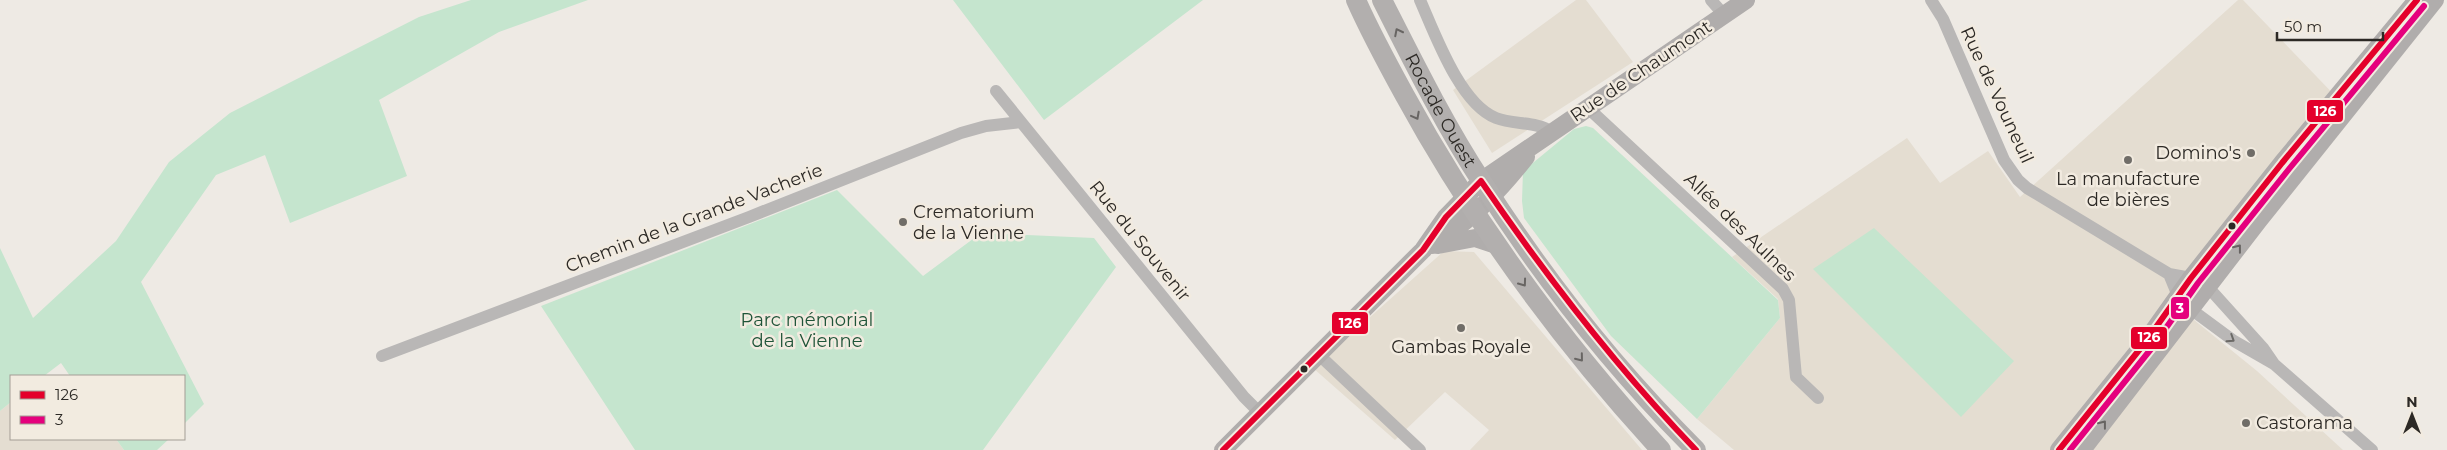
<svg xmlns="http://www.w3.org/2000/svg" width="2447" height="450" viewBox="0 0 2447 450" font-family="Montserrat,sans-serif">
<rect width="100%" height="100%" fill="#eeeae4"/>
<!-- built -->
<path fill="#e4ddd1" d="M1576,0H1586L1633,62L1492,153L1453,90Z
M2238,0H2243L2343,104L2183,311L2257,371L2343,450H1734L1697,419L1780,318L1778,299L1732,257L1907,138L1940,183L1988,151L2020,197Z
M1444,251L1474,252L1642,450H1470L1489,430L1445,392L1395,440L1313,368Z
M11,402V439H116L124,450H0V411Z"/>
<!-- green -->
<path fill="#c5e5ce" d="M471,0H588L499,32L379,100L407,176L290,223L265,155L216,175L141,282L204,404L184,424V376H70L61,363L44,376H11V402L0,411V248L33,318L116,241L169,162L230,113L419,17Z
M953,0H1203L1044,120Z
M1586,126L1593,128L1778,300L1780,318L1697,419L1611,336L1524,218L1522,201L1523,171L1574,129Z
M837,190L923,276L981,233L1094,238L1116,267L983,450H635L541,306Z
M1874,228L2014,361L1961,417L1813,269Z
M116,439H169L157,450H124Z"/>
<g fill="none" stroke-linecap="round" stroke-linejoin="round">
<!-- street -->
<path stroke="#b9b7b6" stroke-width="12" d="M1420,0C1435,34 1460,104 1496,118C1514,125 1536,121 1552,132
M1711,0L1724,15
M1931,0L1943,19L2004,160L2018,180L2027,188L2169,274L2191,278L2208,287L2263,348L2274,364
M996,91L1244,397L1259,412
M1588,108L1783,289L1789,300L1796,377L1818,398
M2169,274L2178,296L2192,310L2234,341L2274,364L2372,450
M1318,354L1420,450
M382,356L749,217L961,133L986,126L1021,122"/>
<!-- secondary -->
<path stroke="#b0adac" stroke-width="18" d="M1432,245C1470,222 1499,191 1526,157
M1438,245L1475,238L1496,245
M1223,450L1423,250L1446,217L1481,181L1746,0
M2059,450L2144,344L2191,278L2282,163L2417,0
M2082,450L2259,220L2435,0"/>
<!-- primary -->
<g stroke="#b2afae" stroke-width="20">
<path d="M1356,0C1370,32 1387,63 1404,94C1475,224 1561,341 1661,450"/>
<path id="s1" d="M1382,0C1413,61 1444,124 1482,182C1543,278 1615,369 1696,450"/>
</g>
<!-- bus-1 casing -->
<g stroke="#f2ebe0" stroke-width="10">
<path id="bus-1" d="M1223,450L1423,250L1446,217L1481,181C1546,276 1616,367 1696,450
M2059,450L2144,344L2191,278L2282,163L2417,0"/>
</g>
<!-- bus-2 casing -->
<g stroke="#f2ebe0" stroke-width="10">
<path id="bus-2" d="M2070,450L2151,349L2198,283L2289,169L2424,6"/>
</g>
<!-- bus-1 -->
<use href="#bus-1" stroke="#e4002b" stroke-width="6"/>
<!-- bus-2 -->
<use href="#bus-2" stroke="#e5007d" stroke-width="6"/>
</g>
<!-- one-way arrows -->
<defs><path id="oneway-chevron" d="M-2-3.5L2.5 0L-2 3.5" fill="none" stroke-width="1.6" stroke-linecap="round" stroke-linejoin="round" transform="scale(1.25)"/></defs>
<g stroke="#686563">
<use href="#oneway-chevron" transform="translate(1398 32) rotate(-117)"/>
<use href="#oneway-chevron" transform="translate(1416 116) rotate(62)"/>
<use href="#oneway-chevron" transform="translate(1523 283) rotate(54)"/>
<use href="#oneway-chevron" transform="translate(1580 358) rotate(51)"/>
</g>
<g stroke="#676462">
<use href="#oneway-chevron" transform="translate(2238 248) rotate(-52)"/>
<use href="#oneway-chevron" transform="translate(2103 424) rotate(-52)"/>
</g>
<use stroke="#6b6966" href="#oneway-chevron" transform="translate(2231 339) rotate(33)"/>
<!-- markers -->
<g fill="#706d68" stroke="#f2ebe0" stroke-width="2">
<circle cx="2251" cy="153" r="5"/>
<circle cx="2128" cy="160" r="5"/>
<circle cx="903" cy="222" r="5"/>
<circle cx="1461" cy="328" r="5"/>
<circle cx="2246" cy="423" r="5"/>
</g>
<g fill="#2c2925" stroke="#f2ebe0" stroke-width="2">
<circle cx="2232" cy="226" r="4.5"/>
<circle cx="1304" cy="369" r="4.5"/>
</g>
<g text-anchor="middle" stroke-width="5" stroke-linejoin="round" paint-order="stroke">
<!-- street labels -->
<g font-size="18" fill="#2c2925" stroke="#f2ebe0">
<text transform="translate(1641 71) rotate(-34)" y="6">Rue de Chaumont</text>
<text transform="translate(1997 95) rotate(65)" y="6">Rue de Vouneuil</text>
<text dy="6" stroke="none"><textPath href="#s1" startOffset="125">Rocade Ouest</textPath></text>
<text transform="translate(694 218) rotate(-21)" y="6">Chemin de la Grande Vacherie</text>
<text transform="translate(1740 227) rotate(44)" y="6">Allée des Aulnes</text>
<text transform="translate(1140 241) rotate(51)" y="6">Rue du Souvenir</text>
</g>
<!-- poi labels -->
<g font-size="18" fill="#2c2925" stroke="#f2ebe0">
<text x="2241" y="159" text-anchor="end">Domino's</text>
<text x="2128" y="185">La manufacture<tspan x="2128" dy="21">de bières</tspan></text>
<text x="913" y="218" text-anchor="start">Crematorium<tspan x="913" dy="21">de la Vienne</tspan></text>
<text x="1461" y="353">Gambas Royale</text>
<text x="2256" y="429" text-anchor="start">Castorama</text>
</g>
<!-- park labels -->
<g font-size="18" fill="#1f5438" stroke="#f2ebe0">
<text x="807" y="326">Parc mémorial<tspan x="807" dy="21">de la Vienne</tspan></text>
</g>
</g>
<g stroke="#f2ebe0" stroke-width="2">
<rect x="2306" y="99" width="38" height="24" rx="5" fill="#e4002b"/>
<rect x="2170" y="296" width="20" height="24" rx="5" fill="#e5007d"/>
<rect x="1331" y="311" width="38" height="24" rx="5" fill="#e4002b"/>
<rect x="2130" y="326" width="38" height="24" rx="5" fill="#e4002b"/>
</g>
<g font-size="14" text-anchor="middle" font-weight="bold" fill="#fff">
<text x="2325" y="116">126</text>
<text x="2180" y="313">3</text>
<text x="1350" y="328">126</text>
<text x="2149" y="342">126</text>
</g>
<!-- legend -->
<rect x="10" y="375" width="175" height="65" fill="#f2ebe0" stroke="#a39d95"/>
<rect x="20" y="391" width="25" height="8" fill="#e4002b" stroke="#a39d95"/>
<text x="55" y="400" font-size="15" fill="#2c2925">126</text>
<rect x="20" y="416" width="25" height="8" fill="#e5007d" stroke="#a39d95"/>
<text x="55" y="425" font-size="15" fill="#2c2925">3</text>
<!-- north arrow -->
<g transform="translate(2412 415)" stroke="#f2ebe0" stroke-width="4" paint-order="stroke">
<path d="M0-4L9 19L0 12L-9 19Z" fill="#2c2925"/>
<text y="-8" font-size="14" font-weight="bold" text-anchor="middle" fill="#2c2925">N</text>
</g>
<!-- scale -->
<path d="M2277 32v8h106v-8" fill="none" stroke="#2c2925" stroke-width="2.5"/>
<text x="2284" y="32" font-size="15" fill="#2c2925" stroke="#f2ebe0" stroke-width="4" paint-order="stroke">50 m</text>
</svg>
